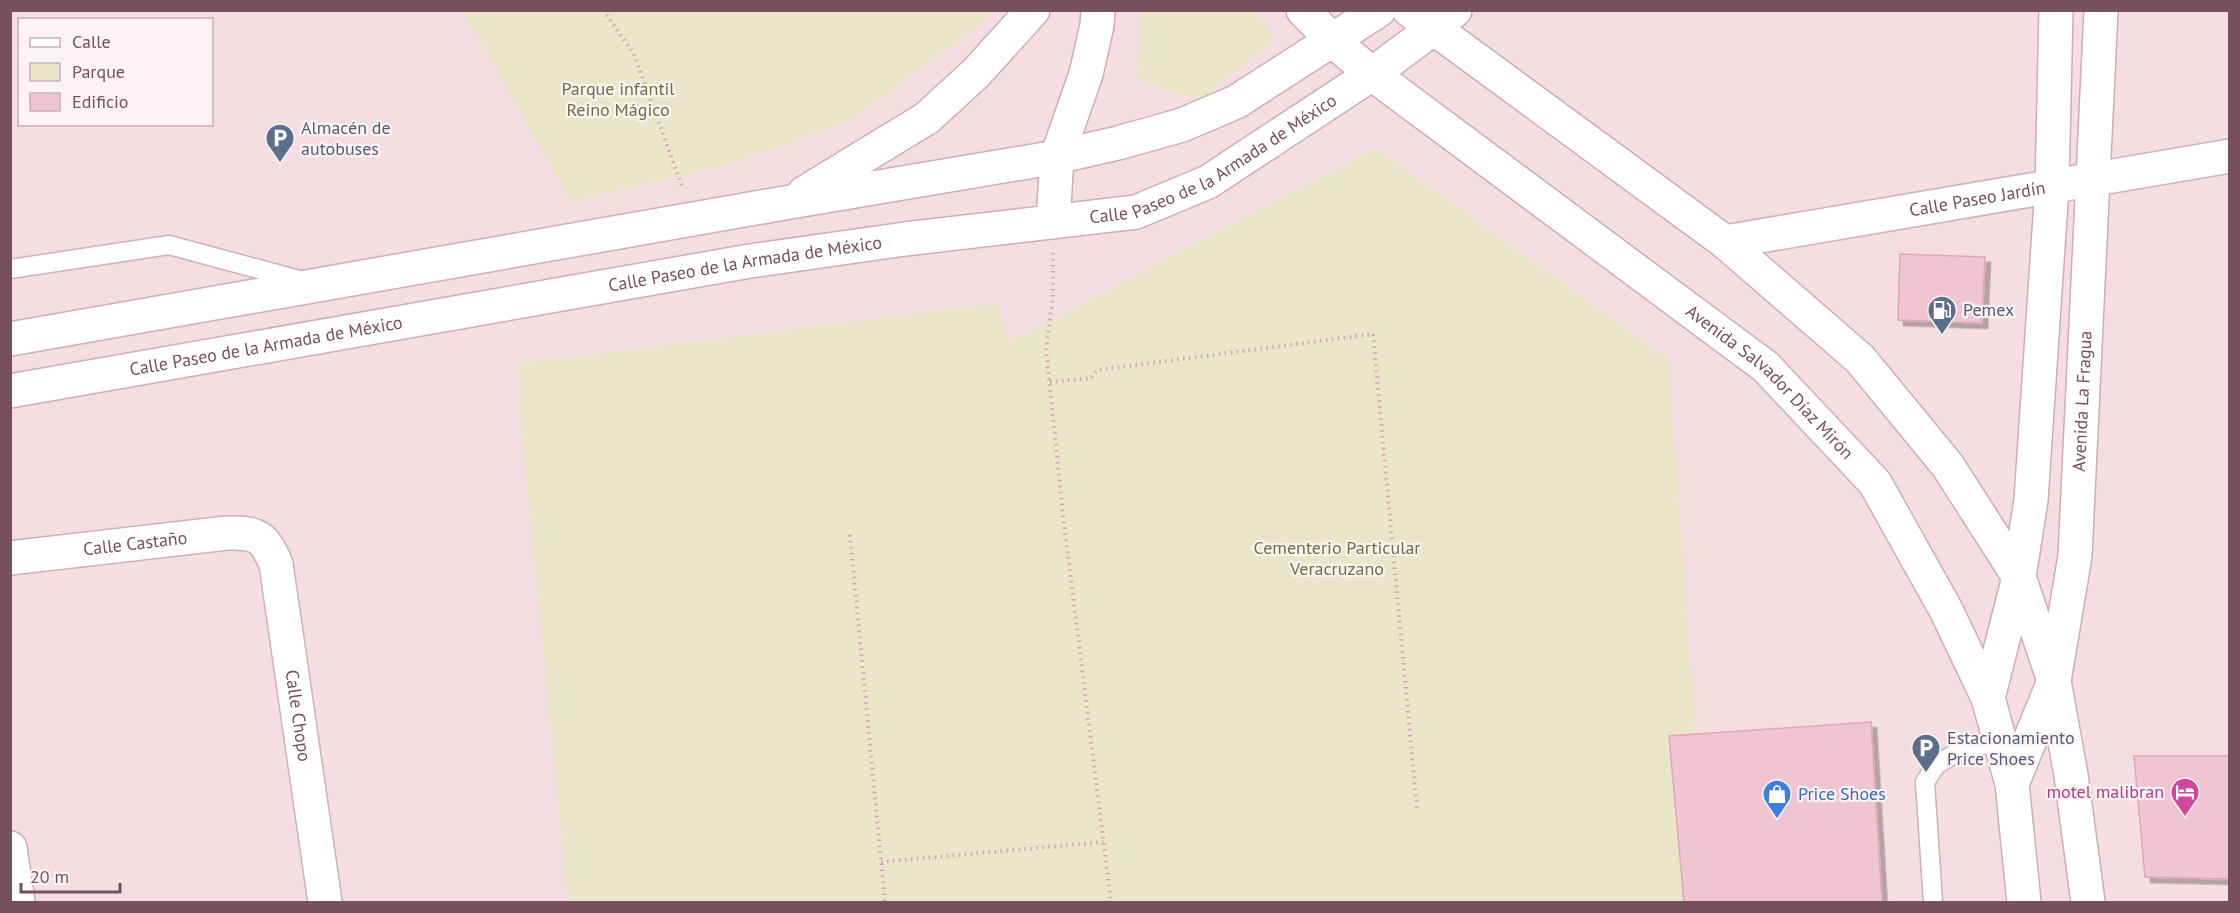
<svg xmlns="http://www.w3.org/2000/svg" width="2240" height="913" viewBox="0 0 2240 913" font-family="'PT Sans',sans-serif">
<defs>
<filter id="shadow"><feDropShadow dx="5.5" dy="5.5" stdDeviation="0" flood-color="#0004"/></filter>
</defs>
<rect width="100%" height="100%" fill="#fceced"/>
<!-- residential -->
<path fill="#f5dee1" fill-rule="evenodd" d="M11,11H2229V902H11ZM20,20H212V124H20Z"/>
<!-- green -->
<path fill="#eae6ca" d="M463,11H994L984,22L850,120L731,164L571,201Z
M1141,11H1256L1275,38L1201,101L1137,80Z
M1375,148L1668,359L1695,734L1669,736L1684,902H568L520,417L518,364L997,303L1008,343Z"/>
<!-- building -->
<path fill="#f0c5d2" stroke="#e2a6b9" stroke-width="1.5" filter="url(#shadow)" d="M1900,254L1985,257L1982,323L1898,320Z
M1871,722L1882,902H1684L1669,736Z
M2134,756H2230V879L2145,877Z"/>
<g fill="none" stroke-linecap="round" stroke-linejoin="round">
<!-- lane casing -->
<g stroke="#ceb1b9" stroke-width="21">
<path id="lane" d="M10,269L169,245L303,281
M1933,902L1925,782L1936,765L1958,752L2000,740"/>
</g>
<!-- street casing -->
<g stroke="#ceb1b9" stroke-width="36">
<g id="street">
<path d="M1434,28L1455,10"/>
<path id="s1" d="M1725,242L2230,156"/>
<path id="s2" d="M10,558L227,533C257,532 264,536 276,564L325,902"/>
</g>
</g>
<!-- secondary casing -->
<g stroke="#ceadb6" stroke-width="36">
<g id="secondary">
<path id="s3" d="M1303,10L1332,40L1372,74L1766,367L1875,483L1946,610L1988,698L2012,784L2024,902"/>
<path d="M1409,10L1725,242L1860,359L1948,466L2019,577L2054,681L2071,775L2088,902"/>
<path d="M804,193L927,118L976,73L1033,10"/>
<path d="M1053,222L1057,157L1086,74L1097,25L1098,10"/>
<path d="M10,339L790,202L1057,157L1118,143L1182,125L1236,102L1379,10"/>
<path id="s4" d="M10,391L750,261L905,239L1136,212L1208,182L1372,74L1434,28"/>
<path d="M1988,698L2019,577L2031,500L2052,187L2056,10"/>
<path id="s5" d="M2012,784L2054,681L2075,556L2101,10"/>
<path d="M10,848L18,902"/>
</g>
</g>
<!-- path -->
<path stroke="#d5a7b6" stroke-width="4" stroke-dasharray="1.5 4.5" stroke-linecap="butt" d="M603,10L634,54L683,189
M1053,253V297L1046,349L1063,515L1111,902
M1050,382L1091,378L1097,370L1373,334L1417,809
M850,535L885,902
M881,862L1103,842"/>
<!-- lane -->
<use href="#lane" stroke="#fff" stroke-width="18"/>
<!-- street -->
<use href="#street" stroke="#fff" stroke-width="33"/>
<!-- secondary -->
<use href="#secondary" stroke="#fff" stroke-width="33"/>
</g>
<!-- icons -->
<defs>
<g id="parking-pin" transform="scale(1.5)"><path d="M0 17L-7.5 6A9.5 9.5 0 1 1 7.5 6Z" fill="#5c6f8a" stroke="#fef3f4"/><path d="M-3.5-5.5H1a3.5 3.5 0 0 1 0 7H-1V5.5H-3.5ZM-1-3.4V-.6H.8a1.4 1.4 0 0 0 0-2.8Z" fill="#fff"/></g>
<g id="fuel-pin" transform="scale(1.5)"><path d="M0 17L-7.5 6A9.5 9.5 0 1 1 7.5 6Z" fill="#5c6f8a" stroke="#fef3f4"/><path d="M-5.5-6h7V0h2V4h1.3V-2.5L3-4.5l.8-.8L6-3V5H2.5V1h-1V6h-7ZM-4.2-4.7v3.2H.2V-4.7Z" fill="#fff"/></g>
<g id="hotel-pin" transform="scale(1.5)"><path d="M0 17L-7.5 6A9.5 9.5 0 1 1 7.5 6Z" fill="#d1479c" stroke="#fef3f4"/><path d="M-6-4.5h1.5V1H6V5H4.5V3h-9V5H-6ZM-4 0a1.8 1.8 0 1 1 3.6 0ZM.5 0V-2.5h3Q6-2.5 6 0Z" fill="#fff"/></g>
<g id="shop-pin" transform="scale(1.5)"><path d="M0 17L-7.5 6A9.5 9.5 0 1 1 7.5 6Z" fill="#3f7fe0" stroke="#fef3f4"/><path d="M-5-2.5h2.3a2.7 3.5 0 0 1 5.4 0H5L5.5 6h-11ZM-1.5-2.5h3a1.5 2.3 0 0 0-3 0Z" fill="#fff"/></g>
</defs>
<g fill-rule="evenodd">
<use href="#parking-pin" x="280" y="138"/>
<use href="#fuel-pin" x="1942" y="310"/>
<use href="#parking-pin" x="1926" y="748"/>
<use href="#hotel-pin" x="2185" y="792"/>
<use href="#shop-pin" x="1777" y="794"/>
</g>
<g text-anchor="middle" stroke-width="4.5" stroke-linejoin="round" paint-order="stroke">
<!-- park labels -->
<g font-size="18" fill="#6f6f42" stroke="#fef3f4">
<text x="618" y="95">Parque infantil<tspan x="618" dy="21">Reino Mágico</tspan></text>
<text x="1337" y="554">Cementerio Particular<tspan x="1337" dy="21">Veracruzano</tspan></text>
</g>
<!-- service labels -->
<g font-size="18" fill="#4e5e75" stroke="#fef3f4" text-anchor="start">
<text x="301" y="134">Almacén de<tspan x="301" dy="21">autobuses</tspan></text>
<text x="1963" y="316">Pemex</text>
<text x="1947" y="744">Estacionamiento<tspan x="1947" dy="21">Price Shoes</tspan></text>
</g>
<!-- street labels -->
<g font-size="18" fill="#774f5d" stroke="#fef3f4">
<text dy="6" stroke="none"><textPath href="#s4" startOffset="1232">Calle Paseo de la Armada de México</textPath></text>
<text dy="6" stroke="none"><textPath href="#s1" startOffset="256">Calle Paseo Jardín</textPath></text>
<text dy="6" stroke="none"><textPath href="#s4" startOffset="746">Calle Paseo de la Armada de México</textPath></text>
<text dy="6" stroke="none"><textPath href="#s4" startOffset="260">Calle Paseo de la Armada de México</textPath></text>
<text dy="6" stroke="none"><textPath href="#s3" startOffset="598">Avenida Salvador Díaz Mirón</textPath></text>
<text dy="6" stroke="none"><textPath href="#s5" startOffset="393">Avenida La Fragua</textPath></text>
<text dy="6" stroke="none"><textPath href="#s2" startOffset="126">Calle Castaño</textPath></text>
<text dy="6" stroke="none"><textPath href="#s2" startOffset="436">Calle Chopo</textPath></text>
</g>
<!-- hotel labels -->
<g font-size="18" fill="#b23c85" stroke="#fef3f4" text-anchor="end">
<text x="2164" y="798">motel malibran</text>
</g>
<!-- shop labels -->
<g font-size="18" fill="#366cbe" stroke="#fef3f4" text-anchor="start">
<text x="1798" y="800">Price Shoes</text>
</g>
</g>
<!-- border -->
<rect width="2240" height="913" fill="none" stroke="#774f5d" stroke-width="24"/>
<!-- legend -->
<rect x="18" y="18" width="195" height="108" fill="#fef3f4" stroke="#c8b1b8" stroke-width="1.5"/>
<rect x="30" y="38" width="30" height="9" fill="#ffffff" stroke="#c8b1b8" stroke-width="1.5"/>
<text x="72" y="48" font-size="18" fill="#774f5d">Calle</text>
<rect x="30" y="63" width="30" height="18" fill="#eae6ca" stroke="#c8b1b8" stroke-width="1.5"/>
<text x="72" y="78" font-size="18" fill="#774f5d">Parque</text>
<rect x="30" y="93" width="30" height="18" fill="#f0c5d2" stroke="#c8b1b8" stroke-width="1.5"/>
<text x="72" y="108" font-size="18" fill="#774f5d">Edificio</text>
<!-- scale -->
<path d="M21 883v9h99v-9" fill="none" stroke="#774f5d" stroke-width="3"/>
<text x="30" y="883" font-size="18" fill="#774f5d" stroke="#fef3f4" stroke-width="4.5" paint-order="stroke">20 m</text>
</svg>
